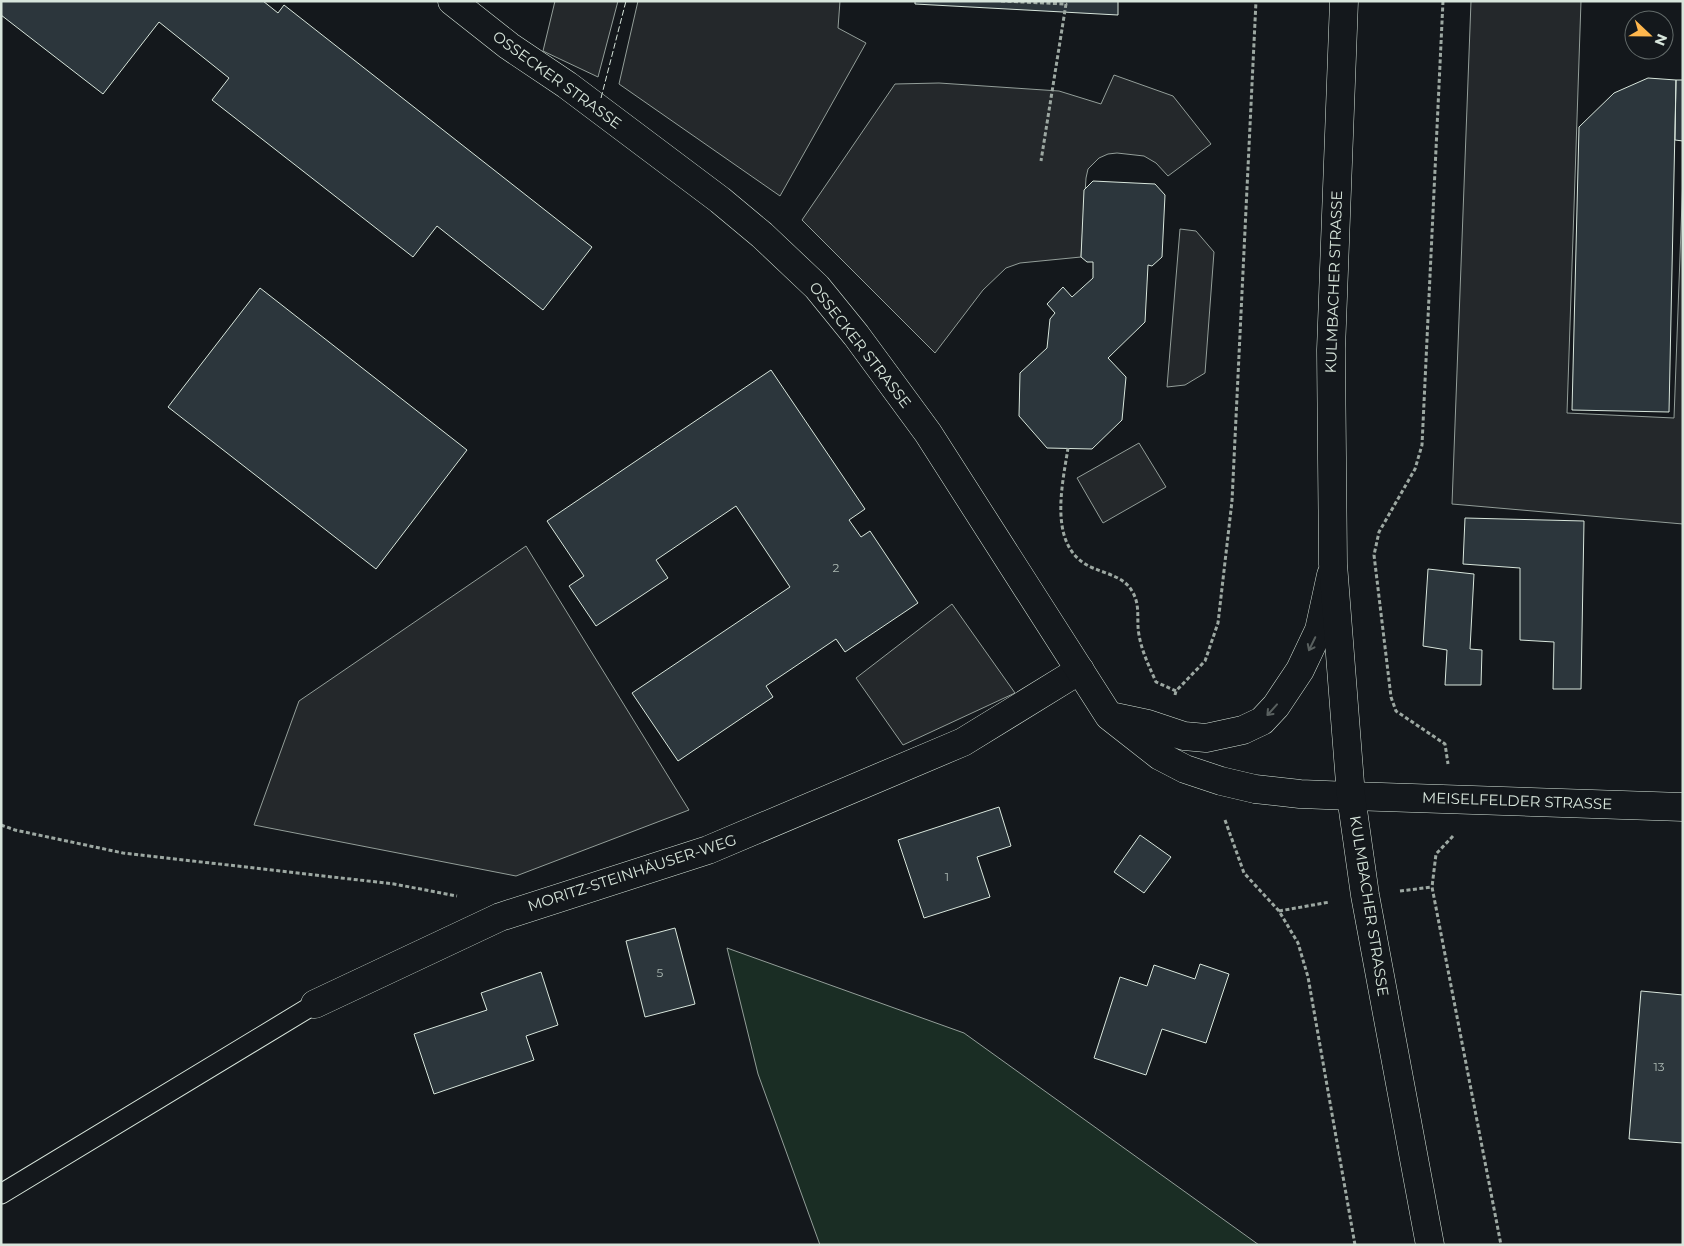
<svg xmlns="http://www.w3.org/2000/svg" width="1684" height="1246" viewBox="0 0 1684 1246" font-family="Montserrat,sans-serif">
<rect width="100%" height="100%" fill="#14181c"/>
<!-- green -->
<path fill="#1a2d24" stroke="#939e99" d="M727,948L964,1033L1259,1245H820L758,1074Z"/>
<!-- parking -->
<path fill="#24282b" stroke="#939e99" d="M555,1H618L598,77L543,51Z
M638,1H840L838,28L866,43L780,196L619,84Z
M1471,1H1581L1567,413L1674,418L1683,175V524L1452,504Z
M1114,75L1173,96L1211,144L1168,176L1156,163L1144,156L1117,153L1108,154L1099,158L1088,169L1086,178L1081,257L1020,263L1006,268L983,290L935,353L802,220L895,84L939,83L1059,91L1101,104Z
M1180,229L1196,231L1214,252L1205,373L1185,385L1167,387Z
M1139,443L1166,487L1103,523L1077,478Z
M526,546L689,810L516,876L254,825L299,701Z
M952,604L1015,693L903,745L856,678Z"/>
<!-- building -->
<path fill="#2c363c" stroke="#d8e6dc" d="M1,1H263L278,13L284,5L592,247L543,310L437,226L413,257L212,100L229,78L159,22L103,94L1,15Z
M915,1H1118V15L915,4Z
M1648,78L1676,80L1669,412L1572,410L1579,127L1614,93Z
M1676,80H1683V141L1675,140Z
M1093,181L1155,184L1165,195L1162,257L1152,266L1148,265L1145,322L1108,358L1126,377L1122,420L1092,449L1047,448L1019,416L1020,373L1047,348L1050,319L1055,313L1047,304L1063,287L1072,297L1093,278V262H1087L1081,257L1084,190Z
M260,288L467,450L376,569L168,407Z
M771,370L865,509L849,520L861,537L870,531L918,603L845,652L836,639L766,686L773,697L678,761L632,693L790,587L736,506L656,560L668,578L596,626L569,586L584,576L547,521Z
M1465,518L1584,521L1581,689H1553L1554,642L1520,640V568L1463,564Z
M1428,569L1474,574L1470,649L1482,650L1481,685H1445L1447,650L1423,646Z
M999,807L1011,846L977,857L990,897L924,918L898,840Z
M1140,835L1171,857L1144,893L1114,872Z
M675,928L695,1004L645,1017L626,941Z
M1200,964L1229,974L1206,1043L1162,1029L1146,1075L1094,1058L1120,977L1147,986L1154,965L1195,979Z
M541,972L558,1025L526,1036L534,1060L434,1094L414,1034L487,1010L481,993Z
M1641,991L1683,995V1143L1629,1139Z"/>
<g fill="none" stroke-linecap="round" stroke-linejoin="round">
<!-- service casing -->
<g stroke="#d8e6dc" stroke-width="21">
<path id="service" d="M1,1194L315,1004"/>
</g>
<!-- minor casing -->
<g stroke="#d8e6dc" stroke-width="29">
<path id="minor" d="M1351,796L1683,807
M315,1004L500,917L708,850L963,742L1080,670"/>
</g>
<!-- tertiary casing -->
<g stroke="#d8e6dc" stroke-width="29">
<path id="tertiary" d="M452,1L509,46L567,85L720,200L762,235L817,287L856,335L928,433L1109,716L1160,756L1185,769L1221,781L1255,789L1300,794L1351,796
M1115,717L1148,724L1184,736L1206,738L1243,730L1262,721L1276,706L1300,670L1319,630L1331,575"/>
</g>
<!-- primary casing -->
<g stroke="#d8e6dc" stroke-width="29">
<path id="primary" d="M1344,1L1331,350L1333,564L1351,796L1365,895L1430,1245"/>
</g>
<!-- path -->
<path stroke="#9da8a2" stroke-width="3" stroke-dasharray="4 2.5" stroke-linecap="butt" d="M1001,1L1066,4L1041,161
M1443,1L1422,445L1415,469L1379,532L1374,555L1391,697L1396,711L1445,744L1448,764
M1068,448C1062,487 1047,549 1093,568C1107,574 1124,577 1132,591C1141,606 1136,619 1139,635C1142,652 1149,666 1156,682L1176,691
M1175,695L1176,691L1205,661L1218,623L1232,501L1256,1
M1225,820L1244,873L1279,911L1298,943L1308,977L1355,1245
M1,825L15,830L123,853L394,884L457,896
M1453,836L1436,854L1432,887L1501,1245
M1400,891L1432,887
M1279,911L1330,902"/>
<!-- service -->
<use href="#service" stroke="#14181c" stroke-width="19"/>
<!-- minor -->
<use href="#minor" stroke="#14181c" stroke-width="28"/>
<!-- tertiary -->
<use href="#tertiary" stroke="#14181c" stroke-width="28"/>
<!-- primary -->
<use href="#primary" stroke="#14181c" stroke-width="28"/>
<!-- fence -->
<path stroke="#d8e6dc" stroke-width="1" stroke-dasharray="6 2.5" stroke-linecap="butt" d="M601,98L626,1"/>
</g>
<!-- one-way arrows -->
<defs><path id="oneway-shaft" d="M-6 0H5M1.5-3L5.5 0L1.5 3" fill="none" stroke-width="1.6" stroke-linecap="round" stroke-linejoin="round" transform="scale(1.25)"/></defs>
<g stroke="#59605f">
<use href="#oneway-shaft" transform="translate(1312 644) rotate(116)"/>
<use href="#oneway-shaft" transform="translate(1272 710) rotate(132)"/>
</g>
<g text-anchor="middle" stroke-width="4" stroke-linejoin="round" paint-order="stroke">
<!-- number labels -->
<g font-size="12" fill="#adbab4">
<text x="836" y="572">2</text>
<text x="947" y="881">1</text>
<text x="660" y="977">5</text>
<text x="1659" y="1071">13</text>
</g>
<!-- street labels -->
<g font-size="15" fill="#d8e6dc" stroke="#14181c">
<text transform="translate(557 80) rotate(36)" y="5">OSSECKER STRASSE</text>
<text transform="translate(1334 282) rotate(-88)" y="5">KULMBACHER STRASSE</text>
<text transform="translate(860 345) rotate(52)" y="5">OSSECKER STRASSE</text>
<text transform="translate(1517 801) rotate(2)" y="5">MEISELFELDER STRASSE</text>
<text transform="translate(632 873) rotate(-18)" y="5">MORITZ-STEINHÄUSER-WEG</text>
<text transform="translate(1369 906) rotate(81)" y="5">KULMBACHER STRASSE</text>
</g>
</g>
<!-- border -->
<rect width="1684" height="1246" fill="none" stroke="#d8e6dc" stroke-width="5"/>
<!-- north arrow -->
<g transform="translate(1649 35) rotate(112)"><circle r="24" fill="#14181c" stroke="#626a69"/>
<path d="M0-4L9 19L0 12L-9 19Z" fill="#ffb74d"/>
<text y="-8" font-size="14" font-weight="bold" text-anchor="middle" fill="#d8e6dc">N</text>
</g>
</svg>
